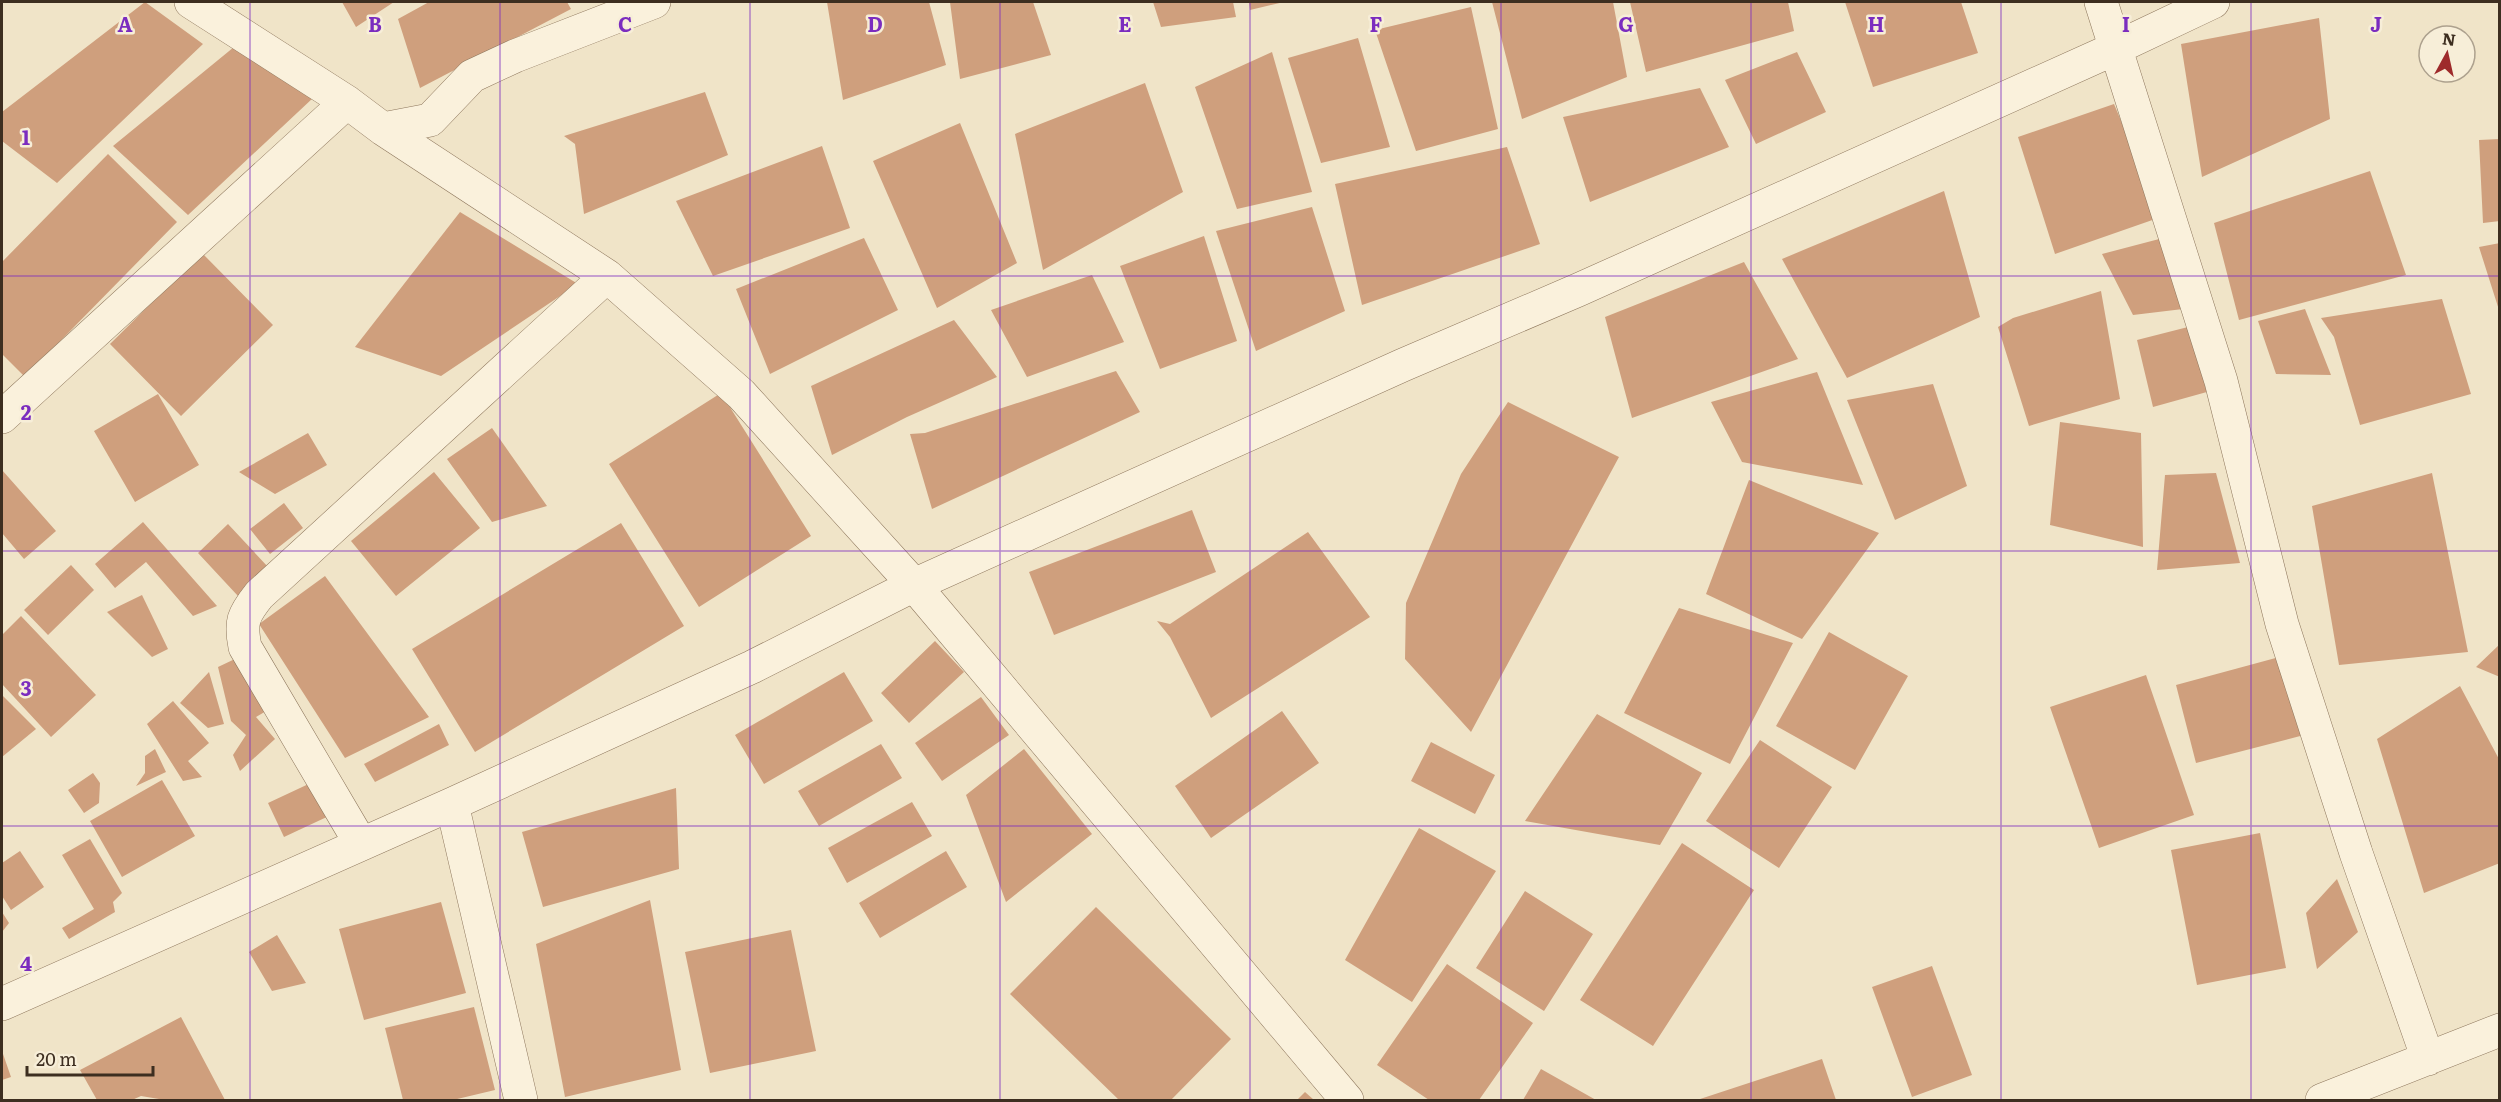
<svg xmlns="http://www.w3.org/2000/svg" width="2501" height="1102" viewBox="0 0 2501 1102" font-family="Literata,serif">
<rect width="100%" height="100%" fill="#f0e4c8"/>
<!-- building -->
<path fill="#cf9f7d" d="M145,2L203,44L57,183L2,141V112Z
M342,2H394L356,27Z
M429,2H567L571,9L420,88L398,19Z
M827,2H929L946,65L843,100Z
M950,2H1033L1051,55L960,79Z
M1153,2H1233L1236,17L1161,27Z
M1249,2H1284L1250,10Z
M1492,2H1613L1627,77L1522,119Z
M1630,2H1788L1794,31L1646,72Z
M1845,2H1961L1978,53L1873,87Z
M1471,7L1498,129L1416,151L1375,30Z
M2319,18L2330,119L2202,177L2181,44Z
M1358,38L1390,147L1321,163L1288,58Z
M234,47L313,98L188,215L113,146Z
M1272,52L1312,192L1237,209L1195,87Z
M1797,52L1826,112L1756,144L1725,80Z
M1145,83L1183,192L1043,270L1015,134Z
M1700,88L1729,147L1590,202L1563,117Z
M705,92L728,155L584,214L575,144L564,136Z
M2114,104L2161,217L2055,254L2018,137Z
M960,123L1017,263L937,308L873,161Z
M2500,139V221L2483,223L2479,140Z
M822,146L850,228L713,276L676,201Z
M1507,147L1540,244L1362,305L1335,184Z
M108,154L177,222L25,377L2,354V262Z
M2370,171L2406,275L2239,320L2214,223Z
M1944,191L1980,317L1847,378L1782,259Z
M1312,207L1345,311L1256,351L1216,231Z
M460,212L578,284L441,376L355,347Z
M1204,236L1237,341L1160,369L1120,266Z
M864,238L898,310L770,374L736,289Z
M2163,238L2183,309L2133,315L2102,254Z
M2500,243V310H2499L2479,247Z
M202,253L273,325L181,416L110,344Z
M1744,262L1798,359L1632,418L1605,317Z
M1092,275L1124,342L1027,377L991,310Z
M2101,291L2120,399L2029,426L1998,327L2013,318Z
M2442,299L2471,394L2360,425L2334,337L2321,318Z
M2305,309L2331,375L2276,374L2258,321Z
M954,320L997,377L907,417L832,455L811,386Z
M2188,327L2214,390L2153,407L2137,340Z
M1116,371L1140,412L932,509L910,434L925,433Z
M1817,372L1863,485L1742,462L1711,402Z
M1933,384L1967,486L1895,520L1847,400Z
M721,393L811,536L699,607L609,464Z
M158,394L199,465L135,502L94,431Z
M1508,402L1619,457L1471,732L1405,659L1406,603L1461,474Z
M2060,422L2141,433L2143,547L2050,525Z
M492,428L547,506L492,522L447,459Z
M308,433L327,465L275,494L239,472Z
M2,470L56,531L24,559L2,533Z
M434,472L480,528L396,596L351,541Z
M2216,473L2240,563L2157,570L2165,475Z
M2432,473L2468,652L2339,665L2312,506Z
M1749,480L1879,533L1802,639L1706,594Z
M284,503L303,528L270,554L250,529Z
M1192,510L1216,572L1054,635L1029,572Z
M143,522L217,606L193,616L146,562L115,588L95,564Z
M621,523L684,626L475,752L412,649Z
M228,524L268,567L238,596L198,553Z
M1308,532L1370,617L1211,718L1170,637L1157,621L1170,624Z
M71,565L94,590L48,635L24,610Z
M325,576L429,717L345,758L259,624Z
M142,595L168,649L152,657L107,612Z
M1679,608L1793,643L1730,764L1624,713Z
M21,616L96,695L51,737L2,684V635Z
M1829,632L1908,676L1855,770L1776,726Z
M935,641L964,672L909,723L881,693Z
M2500,644V677L2476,667Z
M2283,656L2304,735L2196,763L2176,685Z
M237,658L273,707L256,717L275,739L240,771L233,755L246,735L231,721L218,667Z
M209,672L224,724L208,728L180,703Z
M844,672L873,721L764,784L735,735Z
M2146,675L2194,815L2099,848L2050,707Z
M2460,686L2500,761V863L2424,893L2377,739Z
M2,695L36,729L2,757Z
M981,697L1009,735L942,781L915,743Z
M173,701L209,743L188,761L202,777L183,781L147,724Z
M1282,711L1319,763L1211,838L1175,786Z
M1597,714L1702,773L1660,845L1525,821Z
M439,724L449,745L375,782L364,764Z
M1760,740L1832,787L1779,868L1706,821Z
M1431,742L1495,775L1475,814L1411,781Z
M881,744L902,778L819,826L798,791Z
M155,749L166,772L136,786L145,773V756Z
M1024,749L1092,834L1006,902L966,795Z
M93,773L100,783L99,803L84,813L68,790Z
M162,780L195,836L122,877L90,821Z
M315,781L331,815L284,837L268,803Z
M676,788L679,869L543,907L522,832Z
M912,802L932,836L847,883L828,848Z
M1419,828L1496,871L1412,1002L1345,960Z
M2260,833L2286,968L2197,985L2171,850Z
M90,839L122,893L113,902L115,912L69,939L62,928L94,909L62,855Z
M1682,843L1754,890L1653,1046L1580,1000Z
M20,851L44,887L11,910L2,896V863Z
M946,851L967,887L880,938L859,903Z
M2337,879L2358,932L2317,969L2306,913Z
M1525,891L1593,934L1544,1011L1476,968Z
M650,900L681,1070L565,1097L536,944Z
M441,902L466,993L364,1020L339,929Z
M1096,907L1231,1039L1171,1100H1119L1010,994Z
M2,912L9,923L2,932Z
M791,930L816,1051L710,1073L685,952Z
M277,935L306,983L272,991L249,952Z
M1447,964L1533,1023L1479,1100H1429L1377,1065Z
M1932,966L1972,1075L1912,1097L1872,987Z
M474,1007L495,1090L453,1100H403L385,1028Z
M181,1017L225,1100H165L141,1096L132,1100H97L80,1070Z
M2,1051L11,1077L2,1080Z
M1822,1059L1836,1100H1697Z
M1541,1069L1596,1100H1523Z
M1305,1092L1314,1100H1297Z"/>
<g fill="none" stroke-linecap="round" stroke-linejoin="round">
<!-- street casing -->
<g stroke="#8d765c" stroke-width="34">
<path id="street" d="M191,2L347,102L383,129L607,276L741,394L914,585L1347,1100
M2101,2L2221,381L2282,624L2356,853L2428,1059
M383,129L430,120L472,76L515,56L654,2
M2,417L347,102
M452,804L521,1100
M361,844L245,647C240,622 243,615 259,595L607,276
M2,1004L452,804L752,667L914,585L1403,365L1578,290L2116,48L2213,2
M2322,1100L2500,1030"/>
</g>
<!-- street -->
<use href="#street" stroke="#faf1dc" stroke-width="33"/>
</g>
<!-- grid -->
<path fill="none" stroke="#7b2cbf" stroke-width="1.5" stroke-opacity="0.55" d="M250,2V1100M500,2V1100M750,2V1100M1000,2V1100M1250,2V1100M1501,2V1100M1751,2V1100M2001,2V1100M2251,2V1100M2,276H2500M2,551H2500M2,826H2500"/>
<g font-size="20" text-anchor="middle" font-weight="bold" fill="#7b2cbf" stroke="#f7eed8" stroke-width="5" stroke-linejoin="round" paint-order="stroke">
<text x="125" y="32">A</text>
<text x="375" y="32">B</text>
<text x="625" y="32">C</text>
<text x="875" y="32">D</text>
<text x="1125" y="32">E</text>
<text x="1376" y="32">F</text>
<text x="1626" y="32">G</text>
<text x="1876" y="32">H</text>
<text x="2126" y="32">I</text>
<text x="2376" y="32">J</text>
<text x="26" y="145">1</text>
<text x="26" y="420">2</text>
<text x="26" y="696">3</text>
<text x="26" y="971">4</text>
</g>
<!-- border -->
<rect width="2501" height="1102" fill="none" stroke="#3d2e20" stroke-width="6"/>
<!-- north arrow -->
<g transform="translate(2447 54) rotate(8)"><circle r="28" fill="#f7eed8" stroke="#ada18e" stroke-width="1.5"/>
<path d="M0-4.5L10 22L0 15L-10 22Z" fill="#9e2a2b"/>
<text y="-9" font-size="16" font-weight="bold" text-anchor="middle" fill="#3d2e20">N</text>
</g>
<!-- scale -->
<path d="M27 1066v9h126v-9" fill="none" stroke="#3d2e20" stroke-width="3"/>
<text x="36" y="1066" font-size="18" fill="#3d2e20" stroke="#f7eed8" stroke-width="4.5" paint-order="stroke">20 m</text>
</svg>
